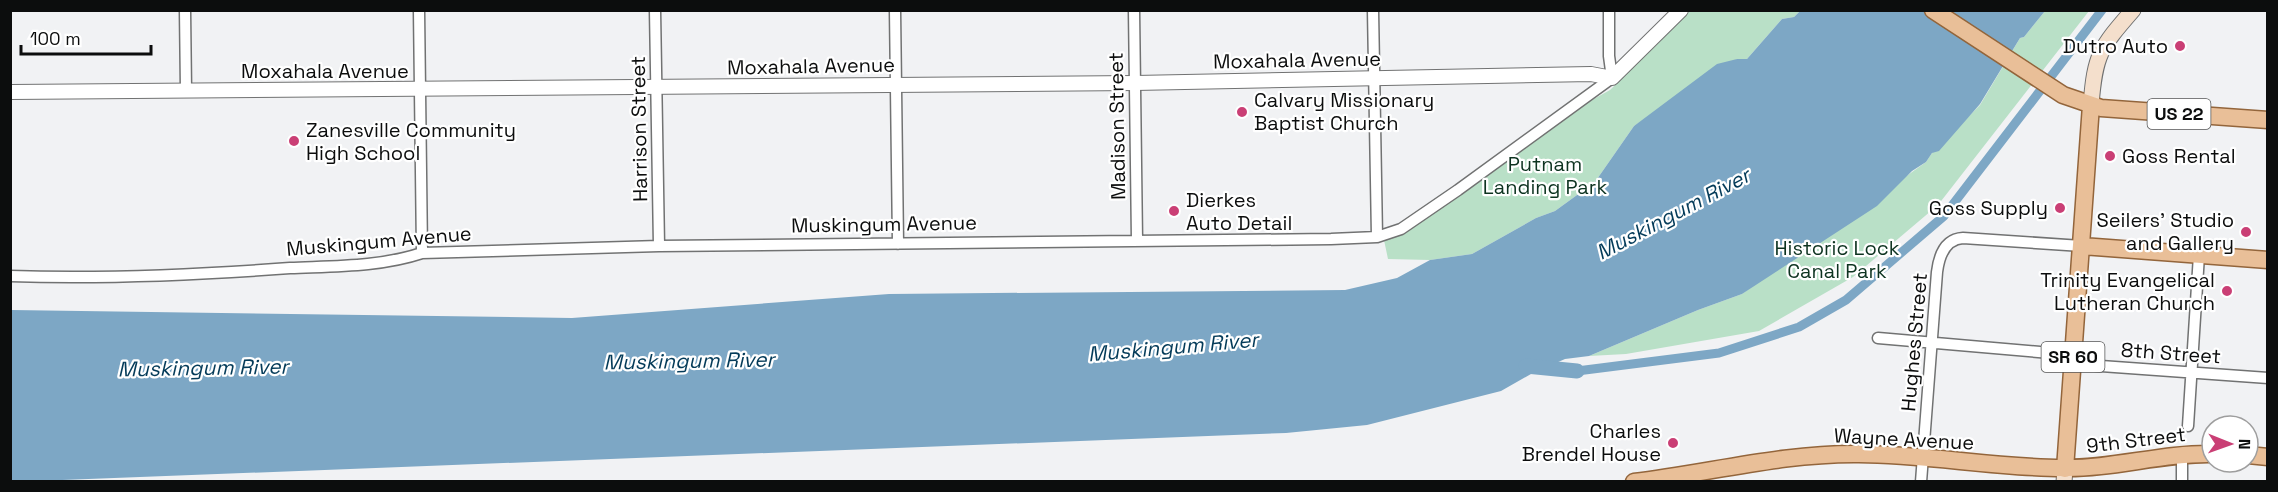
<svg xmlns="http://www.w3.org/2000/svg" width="2278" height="492" viewBox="0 0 2278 492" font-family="'Space Grotesk',sans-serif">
<rect width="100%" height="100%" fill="#f1f2f4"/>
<!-- green -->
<path fill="#b9e0c7" d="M1690,11H1800L1794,17L1782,19L1747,59H1737L1634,126L1595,182L1555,211L1536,218L1472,254L1430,260L1388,259L1384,240L1409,229L1592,100L1610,90Z
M2045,11H2089L1938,205L1853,277L1759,331L1626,354L1589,356L1698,310L1742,294L1926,162L1932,153L1980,105L2020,38L2024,37Z"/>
<!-- water -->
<path fill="#7da7c5" d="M1800,11H2045L2024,37L2020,38L1980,104L1939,151L1932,153L1926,162L1912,171L1877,206L1742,294L1698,310L1589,356L1565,359L1531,374L1501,391L1367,425L1286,433L11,482V310L572,318L889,294L1345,290L1397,278L1430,260L1472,254L1536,218L1555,211L1595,182L1634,126L1717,64L1737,59H1747L1782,19L1794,17Z"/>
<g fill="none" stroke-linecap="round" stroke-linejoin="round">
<!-- canal -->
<path stroke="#7da7c5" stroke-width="9" d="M1577,371L1719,353L1799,327L1846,300L1944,216L2102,10"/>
<!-- river -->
<path stroke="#7da7c5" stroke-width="15" d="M1526,366L1577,371"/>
<!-- minor casing -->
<g stroke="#717272" stroke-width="13">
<path id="minor" d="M185,10L186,91
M419,10L422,253
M655,10L659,246
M895,10L898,244
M1134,10L1137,241
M1373,10L1377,237
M10,276C104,279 197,275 290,268C333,266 380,267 422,253L659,246L1331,239L1377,237L1401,229L1458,190L1612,78L1609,56V10
M1878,338L2074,355
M2073,364L2268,378
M2188,426L2199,255
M2182,453V482
M1921,482L1937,272C1939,256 1945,239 1963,238L2082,246"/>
</g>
<!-- tertiary casing -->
<g stroke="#717272" stroke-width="16">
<path id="tertiary" d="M10,92L1135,83L1591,74L1612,78L1681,10"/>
</g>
<!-- secondary casing -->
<g stroke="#717272" stroke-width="17">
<path id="secondary" d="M2091,105C2095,54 2100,48 2133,10
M2064,482L2065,469"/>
</g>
<!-- primary casing -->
<g stroke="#93653b" stroke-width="19">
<path id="primary" d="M1933,10L2063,95L2101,108L2268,120
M2082,246L2268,260
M2248,455L2268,457
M2065,469L2091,105
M1634,482C1709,473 1784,453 1859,454C1926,454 1995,468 2063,468C2113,469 2162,453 2212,454"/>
</g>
<!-- minor -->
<use href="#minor" stroke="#fff" stroke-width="10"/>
<!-- tertiary -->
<use href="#tertiary" stroke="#fff" stroke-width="14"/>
<!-- secondary -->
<use href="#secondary" stroke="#f4dfcc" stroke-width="15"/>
<!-- primary -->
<use href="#primary" stroke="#e9bf98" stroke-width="16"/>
</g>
<!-- markers -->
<g fill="#ca3f75" stroke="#fff" stroke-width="2">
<circle cx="2180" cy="46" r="6"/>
<circle cx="1242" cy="112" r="6"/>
<circle cx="294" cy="141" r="6"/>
<circle cx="2110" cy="156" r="6"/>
<circle cx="2060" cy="208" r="6"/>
<circle cx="1174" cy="211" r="6"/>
<circle cx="2246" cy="232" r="6"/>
<circle cx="2227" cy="291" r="6"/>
<circle cx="1673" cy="443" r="6"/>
</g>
<g text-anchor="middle" stroke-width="4.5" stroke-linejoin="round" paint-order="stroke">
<!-- shield labels -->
<g fill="#fff" stroke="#555656" stroke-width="1.5">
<rect x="2147.5" y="99" width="63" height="30" rx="4.5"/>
<rect x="2041.5" y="342" width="63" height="30" rx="4.5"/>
</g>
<g font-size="18" font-weight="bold" fill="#0c0d0d">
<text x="2179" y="120">US 22</text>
<text x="2073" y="363">SR 60</text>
</g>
<!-- poi labels -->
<g font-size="20" fill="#0c0d0d" stroke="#fff" text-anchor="end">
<text x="2168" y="53">Dutro Auto</text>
<text x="1254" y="107" text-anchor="start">Calvary Missionary<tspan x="1254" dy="23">Baptist Church</tspan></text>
<text x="306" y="137" text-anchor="start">Zanesville Community<tspan x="306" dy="23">High School</tspan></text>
<text x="2122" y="163" text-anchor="start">Goss Rental</text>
<text x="1186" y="207" text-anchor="start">Dierkes<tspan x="1186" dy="23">Auto Detail</tspan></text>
<text x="2048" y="215">Goss Supply</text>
<text x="2234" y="227">Seilers' Studio<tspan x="2234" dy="23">and Gallery</tspan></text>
<text x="2215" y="287">Trinity Evangelical<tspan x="2215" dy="23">Lutheran Church</tspan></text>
<text x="1661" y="438">Charles<tspan x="1661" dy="23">Brendel House</tspan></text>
</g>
<!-- street labels -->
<g font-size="20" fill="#0c0d0d" stroke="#fff">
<text transform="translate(1297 60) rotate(-1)" y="7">Moxahala Avenue</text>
<text transform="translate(811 66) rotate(-1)" y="7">Moxahala Avenue</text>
<text x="325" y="78">Moxahala Avenue</text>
<text transform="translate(1117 126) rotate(-91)" y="7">Madison Street</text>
<text transform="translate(639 129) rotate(-91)" y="7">Harrison Street</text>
<text transform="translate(884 224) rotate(-1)" y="7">Muskingum Avenue</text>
<text transform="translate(379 241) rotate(-5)" y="7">Muskingum Avenue</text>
<text transform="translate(1914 342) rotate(-85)" y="7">Hughes Street</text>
<text transform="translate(2171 353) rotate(4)" y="7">8th Street</text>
<text transform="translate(1904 439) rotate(3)" y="7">Wayne Avenue</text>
<text transform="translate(2136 440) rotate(-7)" y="7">9th Street</text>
</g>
<!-- park labels -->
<g font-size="20" fill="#0d3320" stroke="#fff">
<text x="1545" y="171">Putnam<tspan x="1545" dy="23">Landing Park</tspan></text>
<text x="1837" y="255">Historic Lock<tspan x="1837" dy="23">Canal Park</tspan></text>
</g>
<!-- water labels -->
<g font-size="21" font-style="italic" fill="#043b59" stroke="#fff">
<text transform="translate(1673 214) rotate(-28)" y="7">Muskingum River</text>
<text transform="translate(1173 347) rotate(-5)" y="7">Muskingum River</text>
<text transform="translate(689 361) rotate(-1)" y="7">Muskingum River</text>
<text transform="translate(203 368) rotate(-1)" y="7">Muskingum River</text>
</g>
</g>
<!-- border -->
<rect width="2278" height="492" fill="none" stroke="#0c0d0d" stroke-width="24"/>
<!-- north arrow -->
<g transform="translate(2230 444) rotate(91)"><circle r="28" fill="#ffffff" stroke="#9e9e9e" stroke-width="1.5"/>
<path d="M0-4.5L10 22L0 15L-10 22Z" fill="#ca3f75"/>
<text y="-9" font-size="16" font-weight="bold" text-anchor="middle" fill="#0c0d0d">N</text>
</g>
<!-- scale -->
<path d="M21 45v9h130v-9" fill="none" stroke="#0c0d0d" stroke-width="3"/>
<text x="30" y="45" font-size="18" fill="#0c0d0d" stroke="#ffffff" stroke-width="4.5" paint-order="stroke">100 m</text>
</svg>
